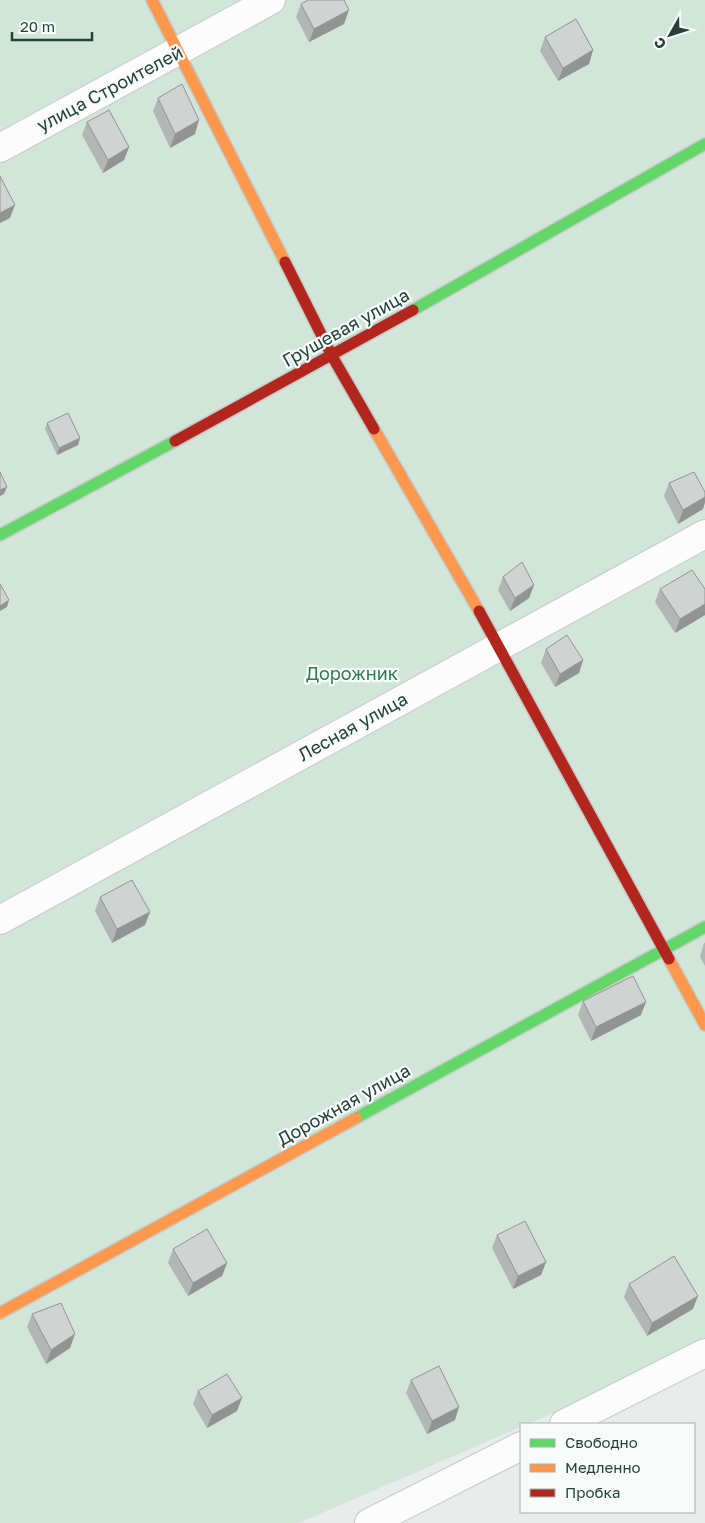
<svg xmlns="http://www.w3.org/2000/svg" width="705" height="1523" viewBox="0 0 705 1523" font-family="'Golos Text',sans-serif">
<rect width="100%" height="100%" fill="#e8edeb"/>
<!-- green -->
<path fill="#d1e6d8" d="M0,0H705V1348L528,1424H521V1427L299,1523H0Z"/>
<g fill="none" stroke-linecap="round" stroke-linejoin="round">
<!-- street casing -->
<g stroke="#c5cac8" stroke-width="30">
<path id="street" d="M0,148L271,0
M0,920L705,534
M564,1424L705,1353
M369,1523L521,1446"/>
</g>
<!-- fast casing -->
<g stroke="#c3cbc8" stroke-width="14">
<path id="fast" d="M413,310L705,144
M0,535L175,441
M356,1118L705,927"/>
</g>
<!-- slow casing -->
<g stroke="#c3cbc8" stroke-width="14">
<path id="slow" d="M152,0L285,262
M374,429L479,611
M669,959L705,1025
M0,1313L356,1118"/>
</g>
<!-- jam casing -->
<g stroke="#c3cbc8" stroke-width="14">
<path id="jam" d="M285,262L332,356L374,429
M175,441L413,310
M479,611L669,959"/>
</g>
<!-- street -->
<use href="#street" stroke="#fcfcfc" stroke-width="28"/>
<!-- fast -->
<use href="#fast" stroke="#63d668" stroke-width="11"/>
<!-- slow -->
<use href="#slow" stroke="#ff974d" stroke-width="11"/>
<!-- jam -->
<use href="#jam" stroke="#b3261e" stroke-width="11"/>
</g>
<!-- wall -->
<path fill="#b2b6b5" d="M301,4L344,24L309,42L296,17Z
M545,37L593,50L589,64L558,81L540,51Z
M158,98L195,134L170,148L153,111Z
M87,122L129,147L124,160L103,173L82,135Z
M47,423L78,445L57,455L45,429Z
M669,483L705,492V502L703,509L678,524L664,496Z
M503,577L534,585L529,598L510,611L498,590Z
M660,589H705V615L675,633L655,602Z
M546,649L583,660L579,673L555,687L541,663Z
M100,897L145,925L112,943L95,911Z
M704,943H705V966L700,957Z
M583,1001L641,1015L591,1041L578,1015Z
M497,1235L546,1262L541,1275L513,1289L492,1248Z
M173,1249L227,1263L222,1276L188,1296L168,1263Z
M629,1284L693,1309L647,1336L624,1297Z
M32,1314L70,1348L46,1364L27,1327Z
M411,1380L455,1420L427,1434L406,1393Z
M198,1391L237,1411L207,1428L193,1404Z"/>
<!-- shaded-wall -->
<path fill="#919493" d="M349,10L344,24L309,42L314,29Z
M593,50L589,64L558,81L563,68Z
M199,120L195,134L170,148L175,134Z
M129,147L124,160L103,173L108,160Z
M15,205L10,218L0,223V213Z
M80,438L78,445L57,455L59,448Z
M7,487L4,494L0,496V490Z
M705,497V502L703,509L678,524L683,510Z
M534,585L529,598L510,611L515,598Z
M9,600L7,607L0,611V606Z
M705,604V615L675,633L680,619Z
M583,660L579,673L555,687L560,674Z
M150,912L145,925L112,943L117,929Z
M646,1002L641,1015L591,1041L596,1027Z
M546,1262L541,1275L513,1289L518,1276Z
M227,1263L222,1276L188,1296L193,1283Z
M698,1296L693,1309L647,1336L652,1323Z
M75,1334L70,1348L46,1364L51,1350Z
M242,1398L237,1411L207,1428L212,1415Z
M459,1407L455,1420L427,1434L432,1421Z"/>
<!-- building -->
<path fill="#cfd4d2" stroke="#919493" d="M308,0H344L349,10L314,29L301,4Z
M576,19L593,50L563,68L545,37Z
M182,84L199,120L175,134L158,98Z
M109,110L129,147L108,160L87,122Z
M0,176L15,205L0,213Z
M68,413L80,438L59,448L47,423Z
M0,472L7,487L0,490Z
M694,472L705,492V497L683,510L669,483Z
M522,562L534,585L515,598L503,577Z
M692,570L705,589V604L680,619L660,589Z
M0,584L9,600L0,606Z
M567,635L583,660L560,674L546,649Z
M132,880L150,912L117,929L100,897Z
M633,976L646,1002L596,1027L583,1001Z
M525,1221L546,1262L518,1276L497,1235Z
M207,1229L227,1263L193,1283L173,1249Z
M674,1256L698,1296L652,1323L629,1284Z
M61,1303L75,1334L51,1350L32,1314Z
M439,1366L459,1407L432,1421L411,1380Z
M227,1374L242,1398L212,1415L198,1391Z"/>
<g text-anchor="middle" stroke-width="4.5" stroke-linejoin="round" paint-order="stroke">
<!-- street labels -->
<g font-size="18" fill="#24423a" stroke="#f7fbf9">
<text transform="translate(110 89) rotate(-28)" y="6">улица Строителей</text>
<text transform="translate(346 328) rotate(-29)" y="6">Грушевая улица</text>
<text transform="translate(353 727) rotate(-29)" y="6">Лесная улица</text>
<text transform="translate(344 1105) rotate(-29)" y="6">Дорожная улица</text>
</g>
<!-- park labels -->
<g font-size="18" fill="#2d7a4b" stroke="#f7fbf9">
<text x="352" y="680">Дорожник</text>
</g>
</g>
<!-- legend -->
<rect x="520" y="1423" width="175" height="90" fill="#f7fbf9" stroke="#a3b1ad"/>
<rect x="530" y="1439" width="25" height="8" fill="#63d668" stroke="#a3b1ad"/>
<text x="565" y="1448" font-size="15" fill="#24423a">Свободно</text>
<rect x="530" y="1464" width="25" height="8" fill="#ff974d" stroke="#a3b1ad"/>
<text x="565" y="1473" font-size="15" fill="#24423a">Медленно</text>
<rect x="530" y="1489" width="25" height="8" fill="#b3261e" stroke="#a3b1ad"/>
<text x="565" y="1498" font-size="15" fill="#24423a">Пробка</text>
<!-- north arrow -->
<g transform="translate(670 35) rotate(231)" stroke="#f7fbf9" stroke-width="4" paint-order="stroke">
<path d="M0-4L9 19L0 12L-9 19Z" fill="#24423a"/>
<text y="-8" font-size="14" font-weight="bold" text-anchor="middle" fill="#24423a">С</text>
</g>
<!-- scale -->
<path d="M12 32v8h80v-8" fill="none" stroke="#24423a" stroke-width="2.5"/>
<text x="20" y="32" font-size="15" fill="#24423a" stroke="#f7fbf9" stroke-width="4" paint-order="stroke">20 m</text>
</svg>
